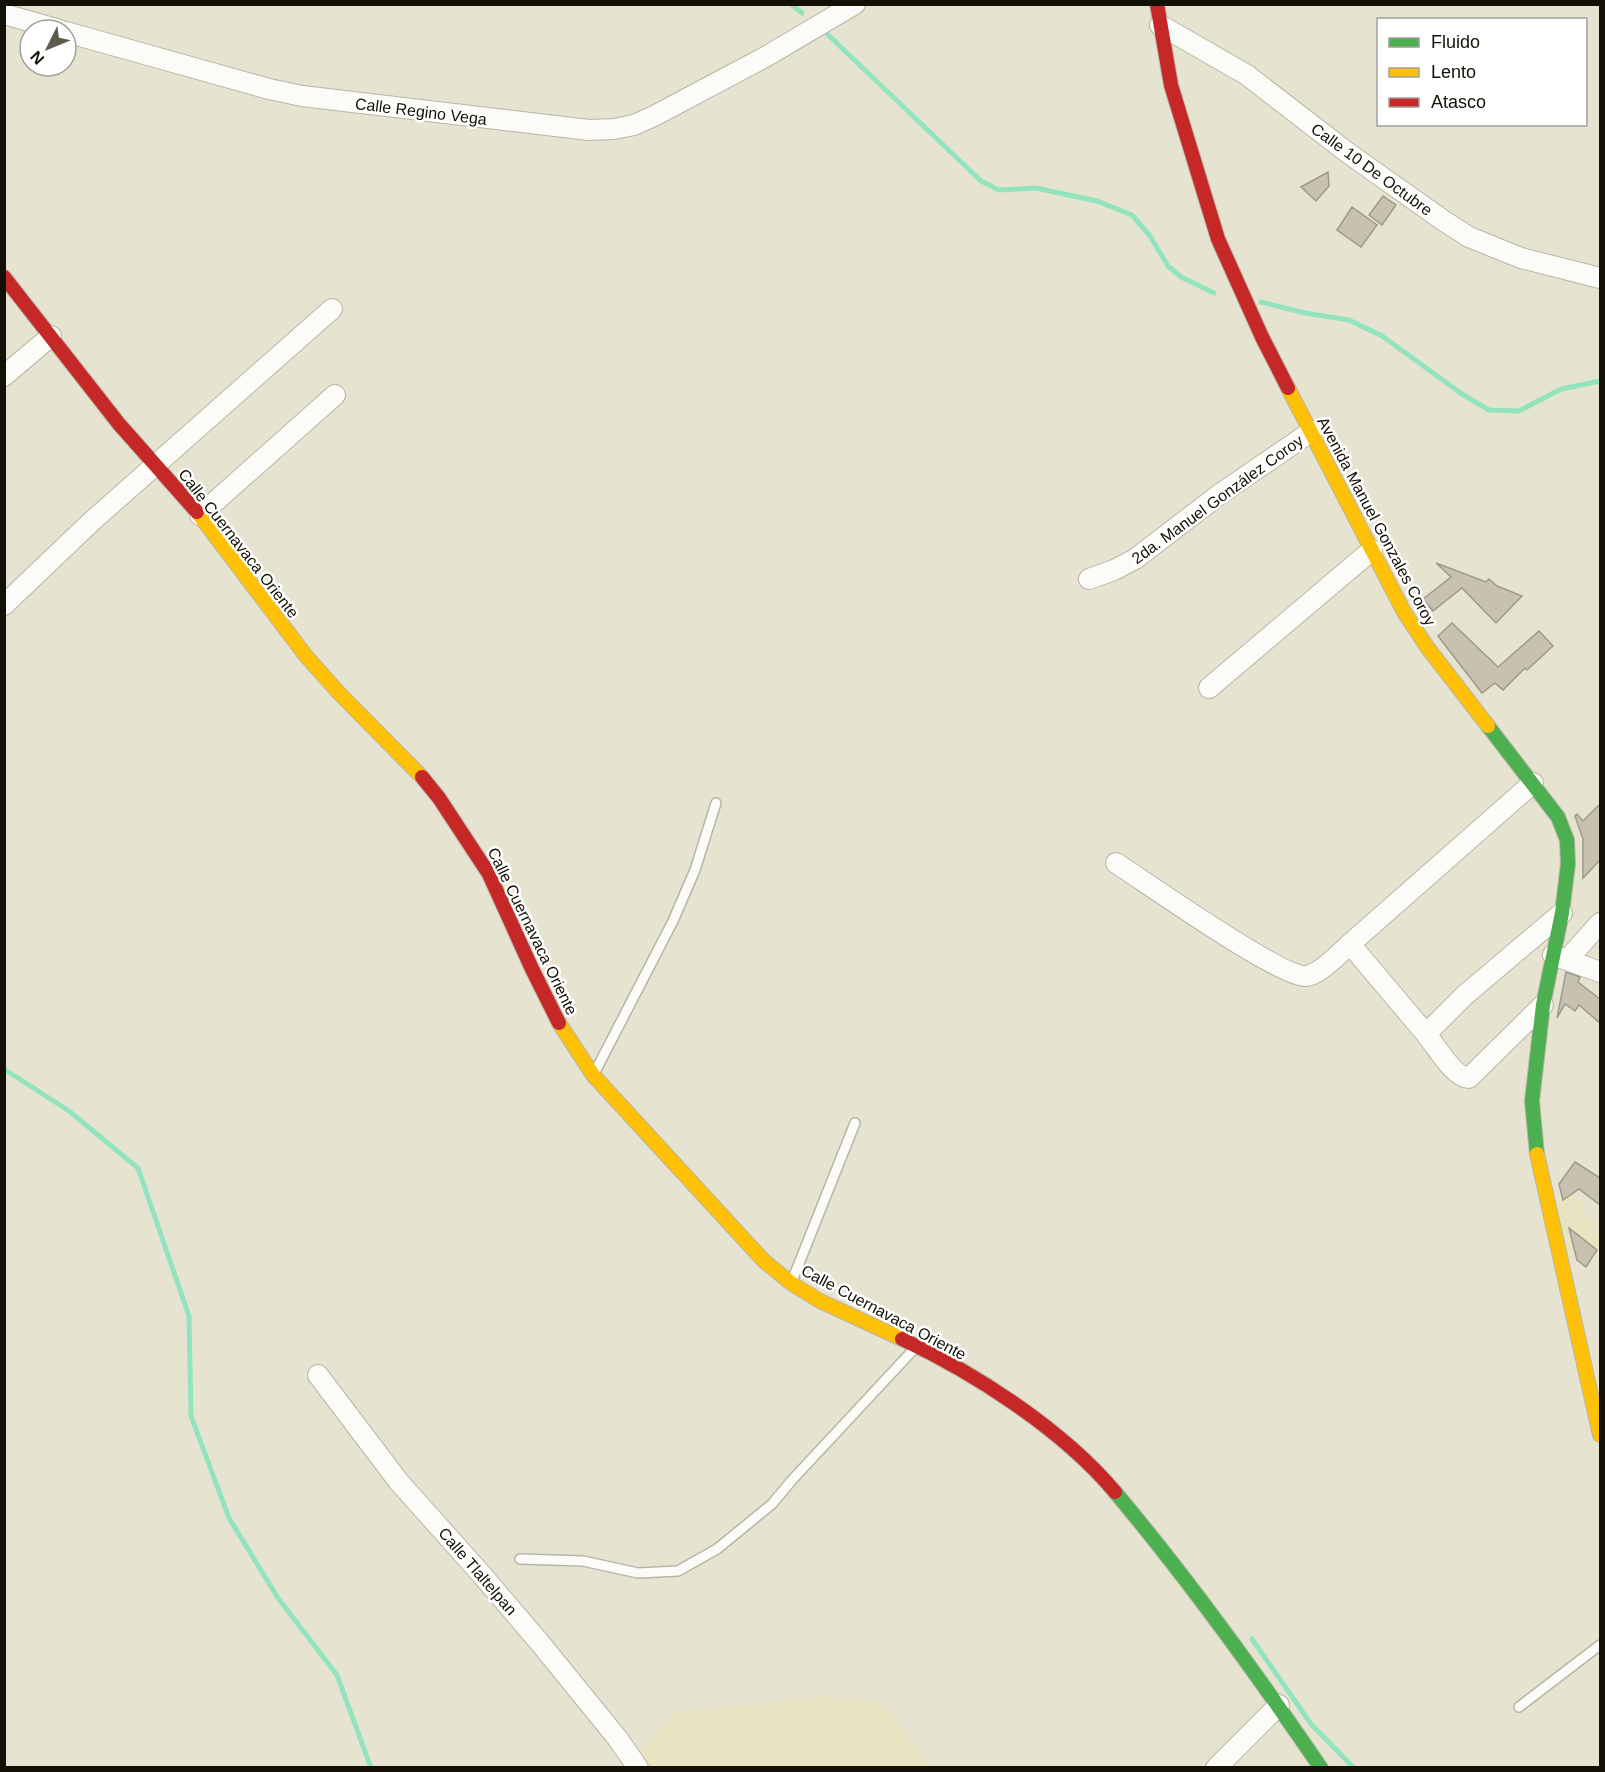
<svg xmlns="http://www.w3.org/2000/svg" width="1605" height="1772" viewBox="0 0 1605 1772" font-family="Arial,sans-serif">
<rect width="100%" height="100%" fill="#e6e4d0"/>
<!-- built -->
<path fill="#e8e4c2" d="M1572,1194L1584,1205L1580,1212L1595,1222L1591,1229L1600,1236V1246L1586,1267L1566,1252L1557,1206Z
M824,1696L884,1704L928,1767L637,1768L634,1762L673,1713Z"/>
<g fill="none" stroke-linecap="round" stroke-linejoin="round">
<!-- stream -->
<path stroke="#93e3bf" stroke-width="5" d="M791,4L802,13
M824,31L981,181L999,190L1036,188L1097,201L1132,215L1150,236L1168,266L1181,277L1214,293
M1261,302L1305,313L1349,320L1382,336L1462,394L1489,410L1519,411L1561,389L1600,381
M4,1069L69,1111L138,1168L189,1316L191,1416L229,1518L278,1598L337,1675L371,1768
M1252,1639L1311,1724L1354,1768"/>
</g>
<!-- building -->
<path fill="#c7c1b2" stroke="#9e998b" stroke-width="1.5" d="M1328,172L1329,186L1316,201L1301,187Z
M1383,196L1396,205L1382,225L1369,215Z
M1352,207L1377,225L1361,247L1337,230Z
M1436,563L1486,582L1489,579L1497,586L1522,596L1496,623L1462,588L1433,611L1423,599L1451,577Z
M1452,623L1498,667L1539,631L1553,646L1527,670L1525,668L1503,690L1495,683L1482,693L1438,636Z
M1600,804V860L1583,878V839L1575,816L1577,814L1583,821Z
M1566,972L1580,977L1578,982L1600,999V1023L1579,1005L1575,1011L1565,1004L1557,1018Z
M1575,1162L1600,1178V1205L1579,1189L1563,1200L1559,1184Z
M1569,1228L1597,1250L1586,1267L1577,1260Z"/>
<g fill="none" stroke-linecap="round" stroke-linejoin="round">
<!-- lane casing -->
<g stroke="#b7b6a6" stroke-width="12">
<path id="lane" d="M596,1070L673,921L695,870L716,803
M792,1281L855,1123
M520,1559L583,1561L638,1573L678,1571L717,1549L772,1504L792,1480L915,1348
M1519,1707L1600,1645"/>
</g>
<!-- street casing -->
<g stroke="#b7b6a6" stroke-width="22">
<path id="street" d="M4,14L60,30
M1160,25L1247,75L1348,153L1444,221L1469,237L1521,258L1600,278
M66,32L269,89L302,96L589,130L614,129L634,125L654,116L767,56L855,4
M4,376L51,336
M200,515L335,395
M1089,579L1114,570L1135,559L1220,494L1312,431
M4,605L91,522L332,309
M1209,688L1372,550
M1116,863C1144,881 1281,978 1306,976C1319,975 1340,953 1350,944L1533,783
M1350,944L1426,1034
M1553,955L1600,972
M1568,959L1600,923
M1543,1005L1469,1078C1454,1078 1436,1046 1426,1034L1465,995L1562,913
M318,1375L399,1482L482,1575L540,1643L618,1739L638,1768
M1216,1768L1279,1705"/>
</g>
<!-- fast casing -->
<g stroke="#b7b6a6" stroke-width="16">
<path id="fast" d="M1488,726L1558,817L1567,840L1568,864L1562,913L1543,1005L1532,1101L1537,1154
M1115,1492C1189,1580 1256,1673 1321,1768"/>
</g>
<!-- slow casing -->
<g stroke="#b7b6a6" stroke-width="16">
<path id="slow" d="M1288,388L1404,612L1427,647L1488,726
M197,512L306,656L338,692L422,777
M559,1023L593,1075L764,1261L791,1283L820,1301L902,1339
M1537,1154L1600,1435"/>
</g>
<!-- jam casing -->
<g stroke="#b7b6a6" stroke-width="16">
<path id="jam" d="M1157,4L1171,85L1218,239L1262,337L1288,388
M4,277L119,424L197,512
M422,777L439,798L489,874L532,969L559,1023
M902,1339C975,1373 1063,1430 1115,1492"/>
</g>
<!-- lane -->
<use href="#lane" stroke="#fbfbf8" stroke-width="9"/>
<!-- street -->
<use href="#street" stroke="#fbfbf8" stroke-width="20"/>
<!-- fast -->
<use href="#fast" stroke="#4caf50" stroke-width="14"/>
<!-- slow -->
<use href="#slow" stroke="#ffc107" stroke-width="14"/>
<!-- jam -->
<use href="#jam" stroke="#c62828" stroke-width="14"/>
</g>
<g text-anchor="middle" stroke-width="5" stroke-linejoin="round" paint-order="stroke">
<!-- street labels -->
<g font-size="16" fill="#131105" stroke="#fff">
<text transform="translate(421 111) rotate(7)" y="6">Calle Regino Vega</text>
<text transform="translate(1372 169) rotate(36)" y="6">Calle 10 De Octubre</text>
<text transform="translate(1217 499) rotate(-36)" y="6">2da. Manuel González Coroy</text>
<text transform="translate(1377 521) rotate(62)" y="6">Avenida Manuel Gonzales Coroy</text>
<text transform="translate(239 543) rotate(52)" y="6">Calle Cuernavaca Oriente</text>
<text transform="translate(533 931) rotate(64)" y="6">Calle Cuernavaca Oriente</text>
<text transform="translate(884 1312) rotate(28)" y="6">Calle Cuernavaca Oriente</text>
<text transform="translate(478 1571) rotate(49)" y="6">Calle Tlaltelpan</text>
</g>
</g>
<!-- border -->
<rect width="1605" height="1772" fill="none" stroke="#131105" stroke-width="12"/>
<!-- legend -->
<rect x="1377" y="18" width="210" height="108" fill="#ffffff" stroke="#a1a09b" stroke-width="1.5"/>
<rect x="1389" y="38" width="30" height="9" fill="#4caf50" stroke="#a1a09b" stroke-width="1.5"/>
<text x="1431" y="48" font-size="18" fill="#131105">Fluido</text>
<rect x="1389" y="68" width="30" height="9" fill="#ffc107" stroke="#a1a09b" stroke-width="1.5"/>
<text x="1431" y="78" font-size="18" fill="#131105">Lento</text>
<rect x="1389" y="98" width="30" height="9" fill="#c62828" stroke="#a1a09b" stroke-width="1.5"/>
<text x="1431" y="108" font-size="18" fill="#131105">Atasco</text>
<!-- north arrow -->
<g transform="translate(48 48) rotate(227)"><circle r="28" fill="#ffffff" stroke="#a1a09b" stroke-width="1.5"/>
<path d="M0-4.5L10 22L0 15L-10 22Z" fill="#5d5b4c"/>
<text y="-9" font-size="16" font-weight="bold" text-anchor="middle" fill="#131105">N</text>
</g>
</svg>
